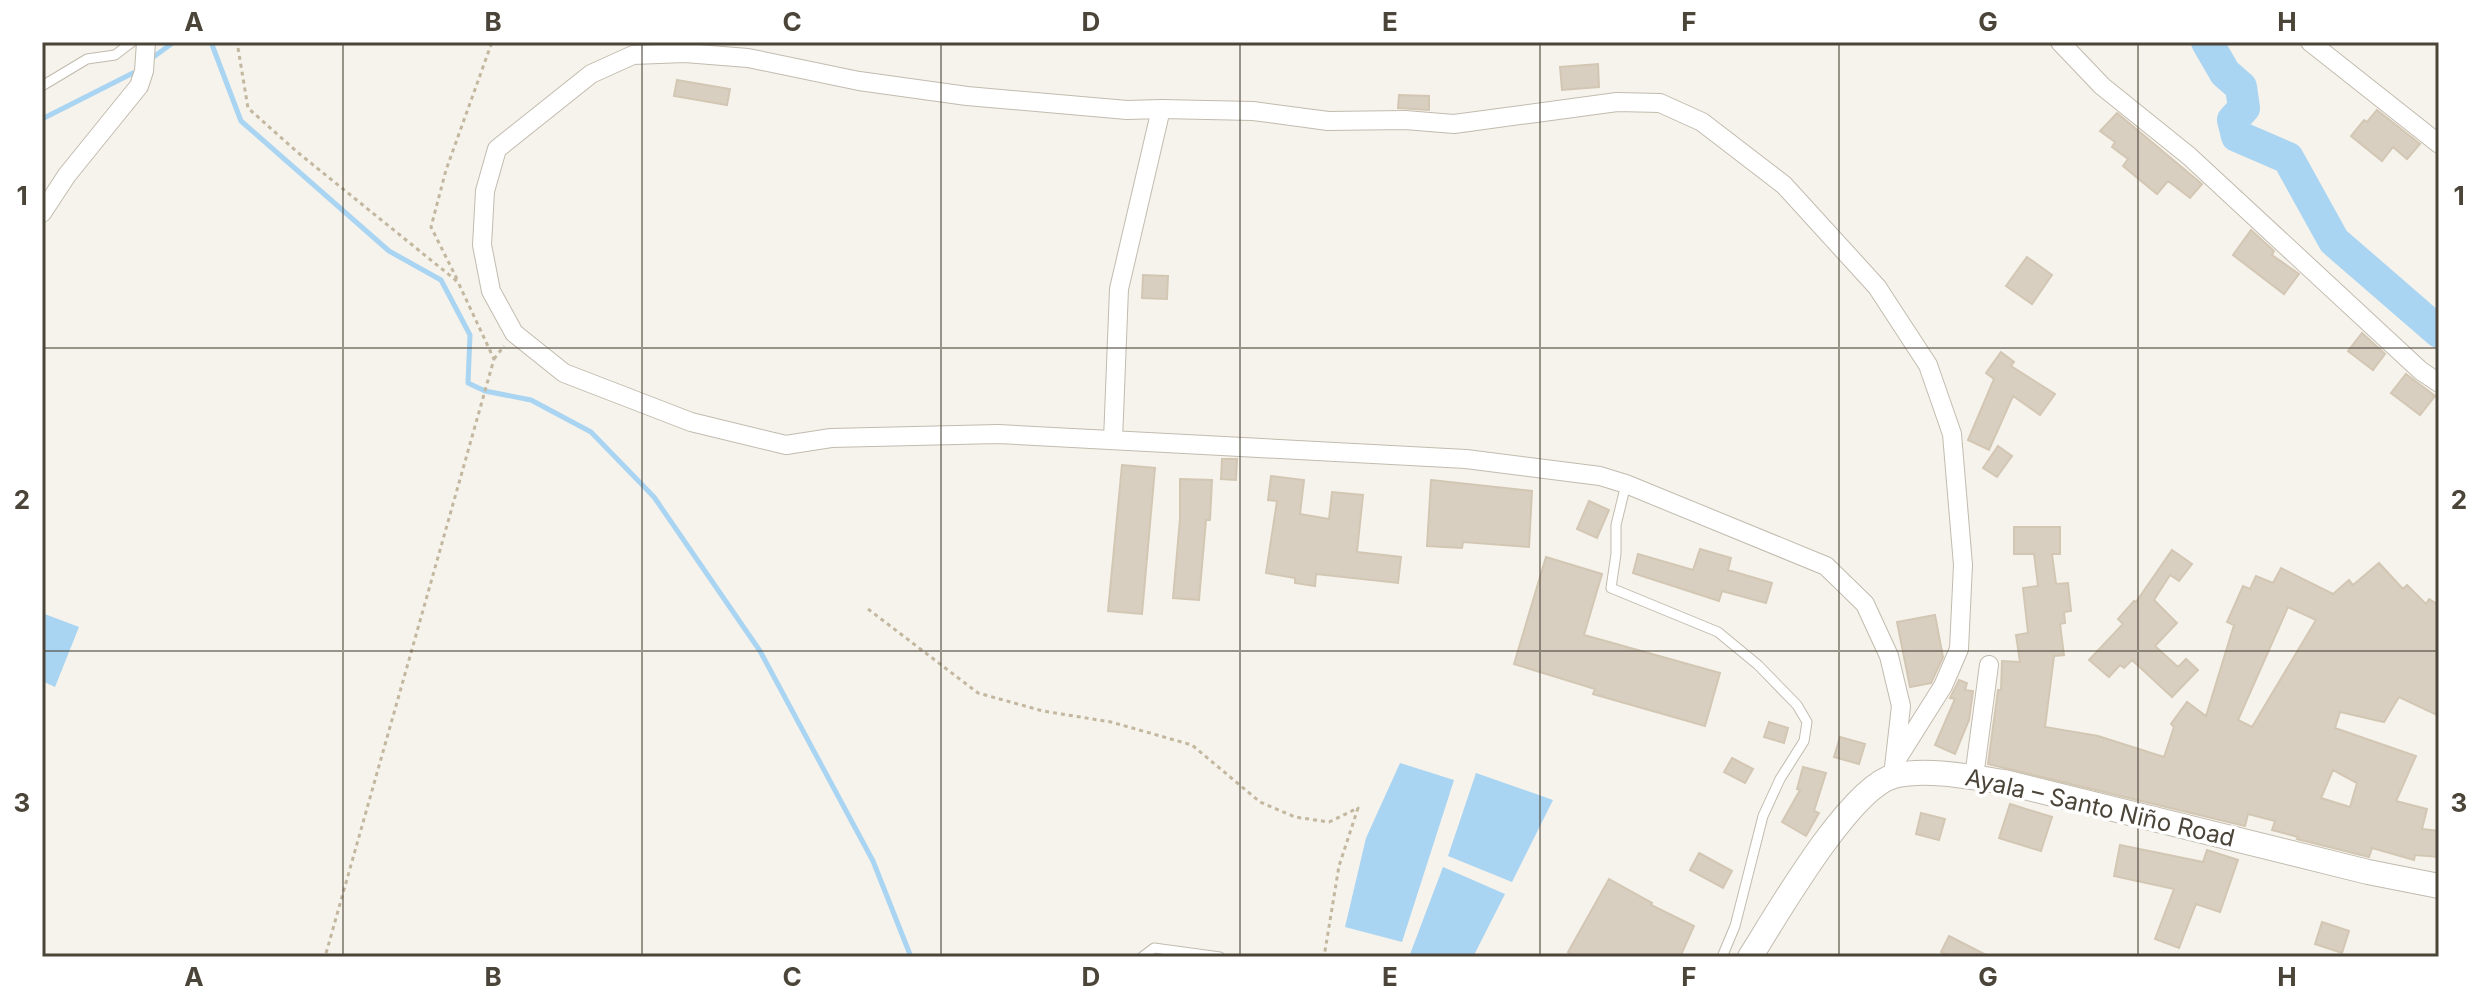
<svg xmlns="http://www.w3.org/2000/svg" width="2481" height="999" viewBox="0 0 2481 999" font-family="Inter,sans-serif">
<rect width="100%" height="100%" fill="#f6f3ec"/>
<!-- water -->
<path fill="#a9d4f2" d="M42,613L79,627L55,687L42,681Z
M1400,763L1454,780L1402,942L1345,927L1366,838Z
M1476,773L1553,800L1512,882L1448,856Z
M1443,867L1505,894L1473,957H1409Z"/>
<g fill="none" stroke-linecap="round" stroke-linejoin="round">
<!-- stream -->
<path stroke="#a9d4f2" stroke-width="5" d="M211,42L241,121L389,251L441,280L470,335L468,383L485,391L531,400L591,432L654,497L760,651L873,861L911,957
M152,58L174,42
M42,119L133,73"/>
<!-- river -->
<path stroke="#a9d4f2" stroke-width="32" d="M2207,42L2225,73L2241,87L2244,108L2233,120L2237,136L2288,158L2334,241L2439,332"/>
</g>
<!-- building -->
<path fill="#d8cfc1" stroke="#d3c7b4" stroke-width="2" fill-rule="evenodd" d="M1598,64L1599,87L1562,90L1560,67Z
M677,80L730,89L727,105L674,96Z
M1399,95L1429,96V110L1398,108Z
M2377,110L2420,144L2407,159L2393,147L2382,161L2351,136L2364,120L2367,122Z
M2117,113L2202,184L2190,198L2168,181L2157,194L2123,166L2128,159L2112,147L2115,142L2100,131Z
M2251,230L2274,251L2272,255L2299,274L2284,294L2233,255Z
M2027,257L2052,275L2032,304L2006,286Z
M1143,275L1168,276L1167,299L1142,298Z
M2362,333L2385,354L2373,370L2348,351Z
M2001,352L2014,362L2011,366L2055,394L2040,415L2013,396L1989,450L1968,440L1994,379L1986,373Z
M2406,374L2435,396L2420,415L2391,393Z
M1998,446L2012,456L1997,477L1983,468Z
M1222,459H1237L1236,480L1221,479Z
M1122,465L1155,468L1142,614L1108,611Z
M1271,476L1304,480L1300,514L1329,519L1332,492L1363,495L1357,552L1401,557L1398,583L1316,574L1315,586L1295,583V578L1266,573L1277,501L1268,500Z
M1180,479L1212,480L1210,520H1206L1199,600L1173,598L1180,519Z
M1431,480L1532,491L1529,547L1463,542L1462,548L1427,546Z
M1589,501L1609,510L1597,538L1577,529Z
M2014,527H2060V554H2052L2056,584L2068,583L2071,611L2064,612L2065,623L2060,624L2064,655L2054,656L2045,727L2098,736L2164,757L2174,727L2171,724L2187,702L2206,716L2234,625L2227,622L2243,586L2250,589L2256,576L2273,583L2281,568L2333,594L2349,580L2353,585L2379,563L2403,589L2407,585L2426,604L2429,599L2439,605V716L2399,697L2384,722L2340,712L2335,728L2416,756L2396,801L2427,809L2422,829L2439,831V857L2415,855L2414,860L2372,848L2369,857L2297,839L2298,837L2272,830L2275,821L2248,814L2245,826L1988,764L1998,690H2001L2002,661L2020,662L2016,635L2028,633L2023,588L2038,586L2034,554H2014ZM2288,607L2316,620L2252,727L2238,720ZM2333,770L2357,783L2350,807L2321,798Z
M1700,549L1731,558L1728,570L1772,583L1766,603L1722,591L1719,601L1633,573L1638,554L1693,570Z
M2172,550L2192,564L2179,581L2170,575L2154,600L2177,623L2155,646L2178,667L2186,659L2198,670L2172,697L2132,660L2124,668L2120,665L2109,677L2089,660L2123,624L2118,619L2134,601L2136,602Z
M1546,557L1602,574L1584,635L1720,673L1705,726L1593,694L1595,689L1514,664Z
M1935,615L1943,657L1931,683L1910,687L1897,622Z
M1959,680L1967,683L1965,690L1973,691L1969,720L1955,754L1935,745L1955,699L1950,698Z
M1769,722L1788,728L1784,743L1764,737Z
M1840,737L1865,744L1859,764L1834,757Z
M1732,758L1753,769L1745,783L1724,772Z
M1803,767L1826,773L1814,811L1819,813L1806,836L1782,822L1800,790L1797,789Z
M2010,804L2052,817L2041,851L1999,838Z
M1921,813L1945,819L1939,840L1916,834Z
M2120,845L2203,862L2207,850L2238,860L2220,912L2196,904L2179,948L2155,939L2174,889L2114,876Z
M1699,853L1732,871L1723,888L1690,870Z
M1609,879L1652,903L1651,905L1694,926L1680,957H1577L1568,952Z
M2322,922L2349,931L2342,953L2315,944Z
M1949,936L1990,957H1951L1941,952Z"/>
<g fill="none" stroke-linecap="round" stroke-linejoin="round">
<!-- service casing -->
<g stroke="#c2bbae" stroke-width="11">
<path id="service" d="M42,86L87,59L115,55L132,42
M1626,484L1616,525V554L1611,588L1718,632L1758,665L1797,705L1807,722L1804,741L1780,779L1763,816L1735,926L1722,957
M1142,957L1154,948L1220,957"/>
</g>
<!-- minor casing -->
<g stroke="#c2bbae" stroke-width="20">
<path id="minor" d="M2060,42L2102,86L2189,156L2421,371L2439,383
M2310,42L2439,144
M1161,109L1127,110L967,96L859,81L748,58L685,53L633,55L591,74L497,149L485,191L482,245L491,291L514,333L564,373L691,422L786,445L831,438L998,434L1466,459L1600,476L1626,484L1826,566L1865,604L1889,656L1901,706L1893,776
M42,213L67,175L139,86L144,71L146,42
M1113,440L1119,289L1161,109L1253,111L1328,121L1405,120L1454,124L1617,102L1660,103L1702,122L1784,185L1877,287L1928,365L1952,434L1963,565L1959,649L1943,686L1897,759
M1974,777L1989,665"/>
</g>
<!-- tertiary casing -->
<g stroke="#c2bbae" stroke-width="26">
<path id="tertiary" d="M1750,957C1776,916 1849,788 1894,776C1926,768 1971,777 2004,782L2368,872L2439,886"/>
</g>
<!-- path -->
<path stroke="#c4b79f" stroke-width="3" stroke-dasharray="4 4" stroke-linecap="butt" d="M238,48L248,108L296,151L458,282L494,359L325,957
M457,279L431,227L446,170L492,42
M494,359L504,346
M868,609L978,693L1043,711L1111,722L1192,745L1260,802L1295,817L1329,822L1358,808L1339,866L1324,957"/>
<!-- service -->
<use href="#service" stroke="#fff" stroke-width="9"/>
<!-- minor -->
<use href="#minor" stroke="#fff" stroke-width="18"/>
<!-- tertiary -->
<use href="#tertiary" stroke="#fff" stroke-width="24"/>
</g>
<!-- grid -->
<path fill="none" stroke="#4b4439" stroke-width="2" stroke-opacity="0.55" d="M343,42V957M642,42V957M941,42V957M1240,42V957M1540,42V957M1839,42V957M2138,42V957M42,348H2439M42,651H2439"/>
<g text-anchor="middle" stroke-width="7" stroke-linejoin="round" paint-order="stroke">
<!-- street labels -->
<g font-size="24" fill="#4b4439" stroke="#fff">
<text transform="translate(2100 808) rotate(13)" y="8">Ayala – Santo Niño Road</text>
</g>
</g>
<!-- border -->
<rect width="2481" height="999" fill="none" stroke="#ffffff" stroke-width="88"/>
<rect x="44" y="44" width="2393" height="911" fill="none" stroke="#4b4439" stroke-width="3"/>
<g font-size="26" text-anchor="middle" font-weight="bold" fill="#4b4439">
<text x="194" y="31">A</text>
<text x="493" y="31">B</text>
<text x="792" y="31">C</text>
<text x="1091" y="31">D</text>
<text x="1390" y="31">E</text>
<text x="1689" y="31">F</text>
<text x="1988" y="31">G</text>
<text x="2287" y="31">H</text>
<text x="22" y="205">1</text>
<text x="2459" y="205">1</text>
<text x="22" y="509">2</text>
<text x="2459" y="509">2</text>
<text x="22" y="812">3</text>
<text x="2459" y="812">3</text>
<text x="194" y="986">A</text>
<text x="493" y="986">B</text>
<text x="792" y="986">C</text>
<text x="1091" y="986">D</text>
<text x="1390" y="986">E</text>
<text x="1689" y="986">F</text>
<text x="1988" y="986">G</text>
<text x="2287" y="986">H</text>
</g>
</svg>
